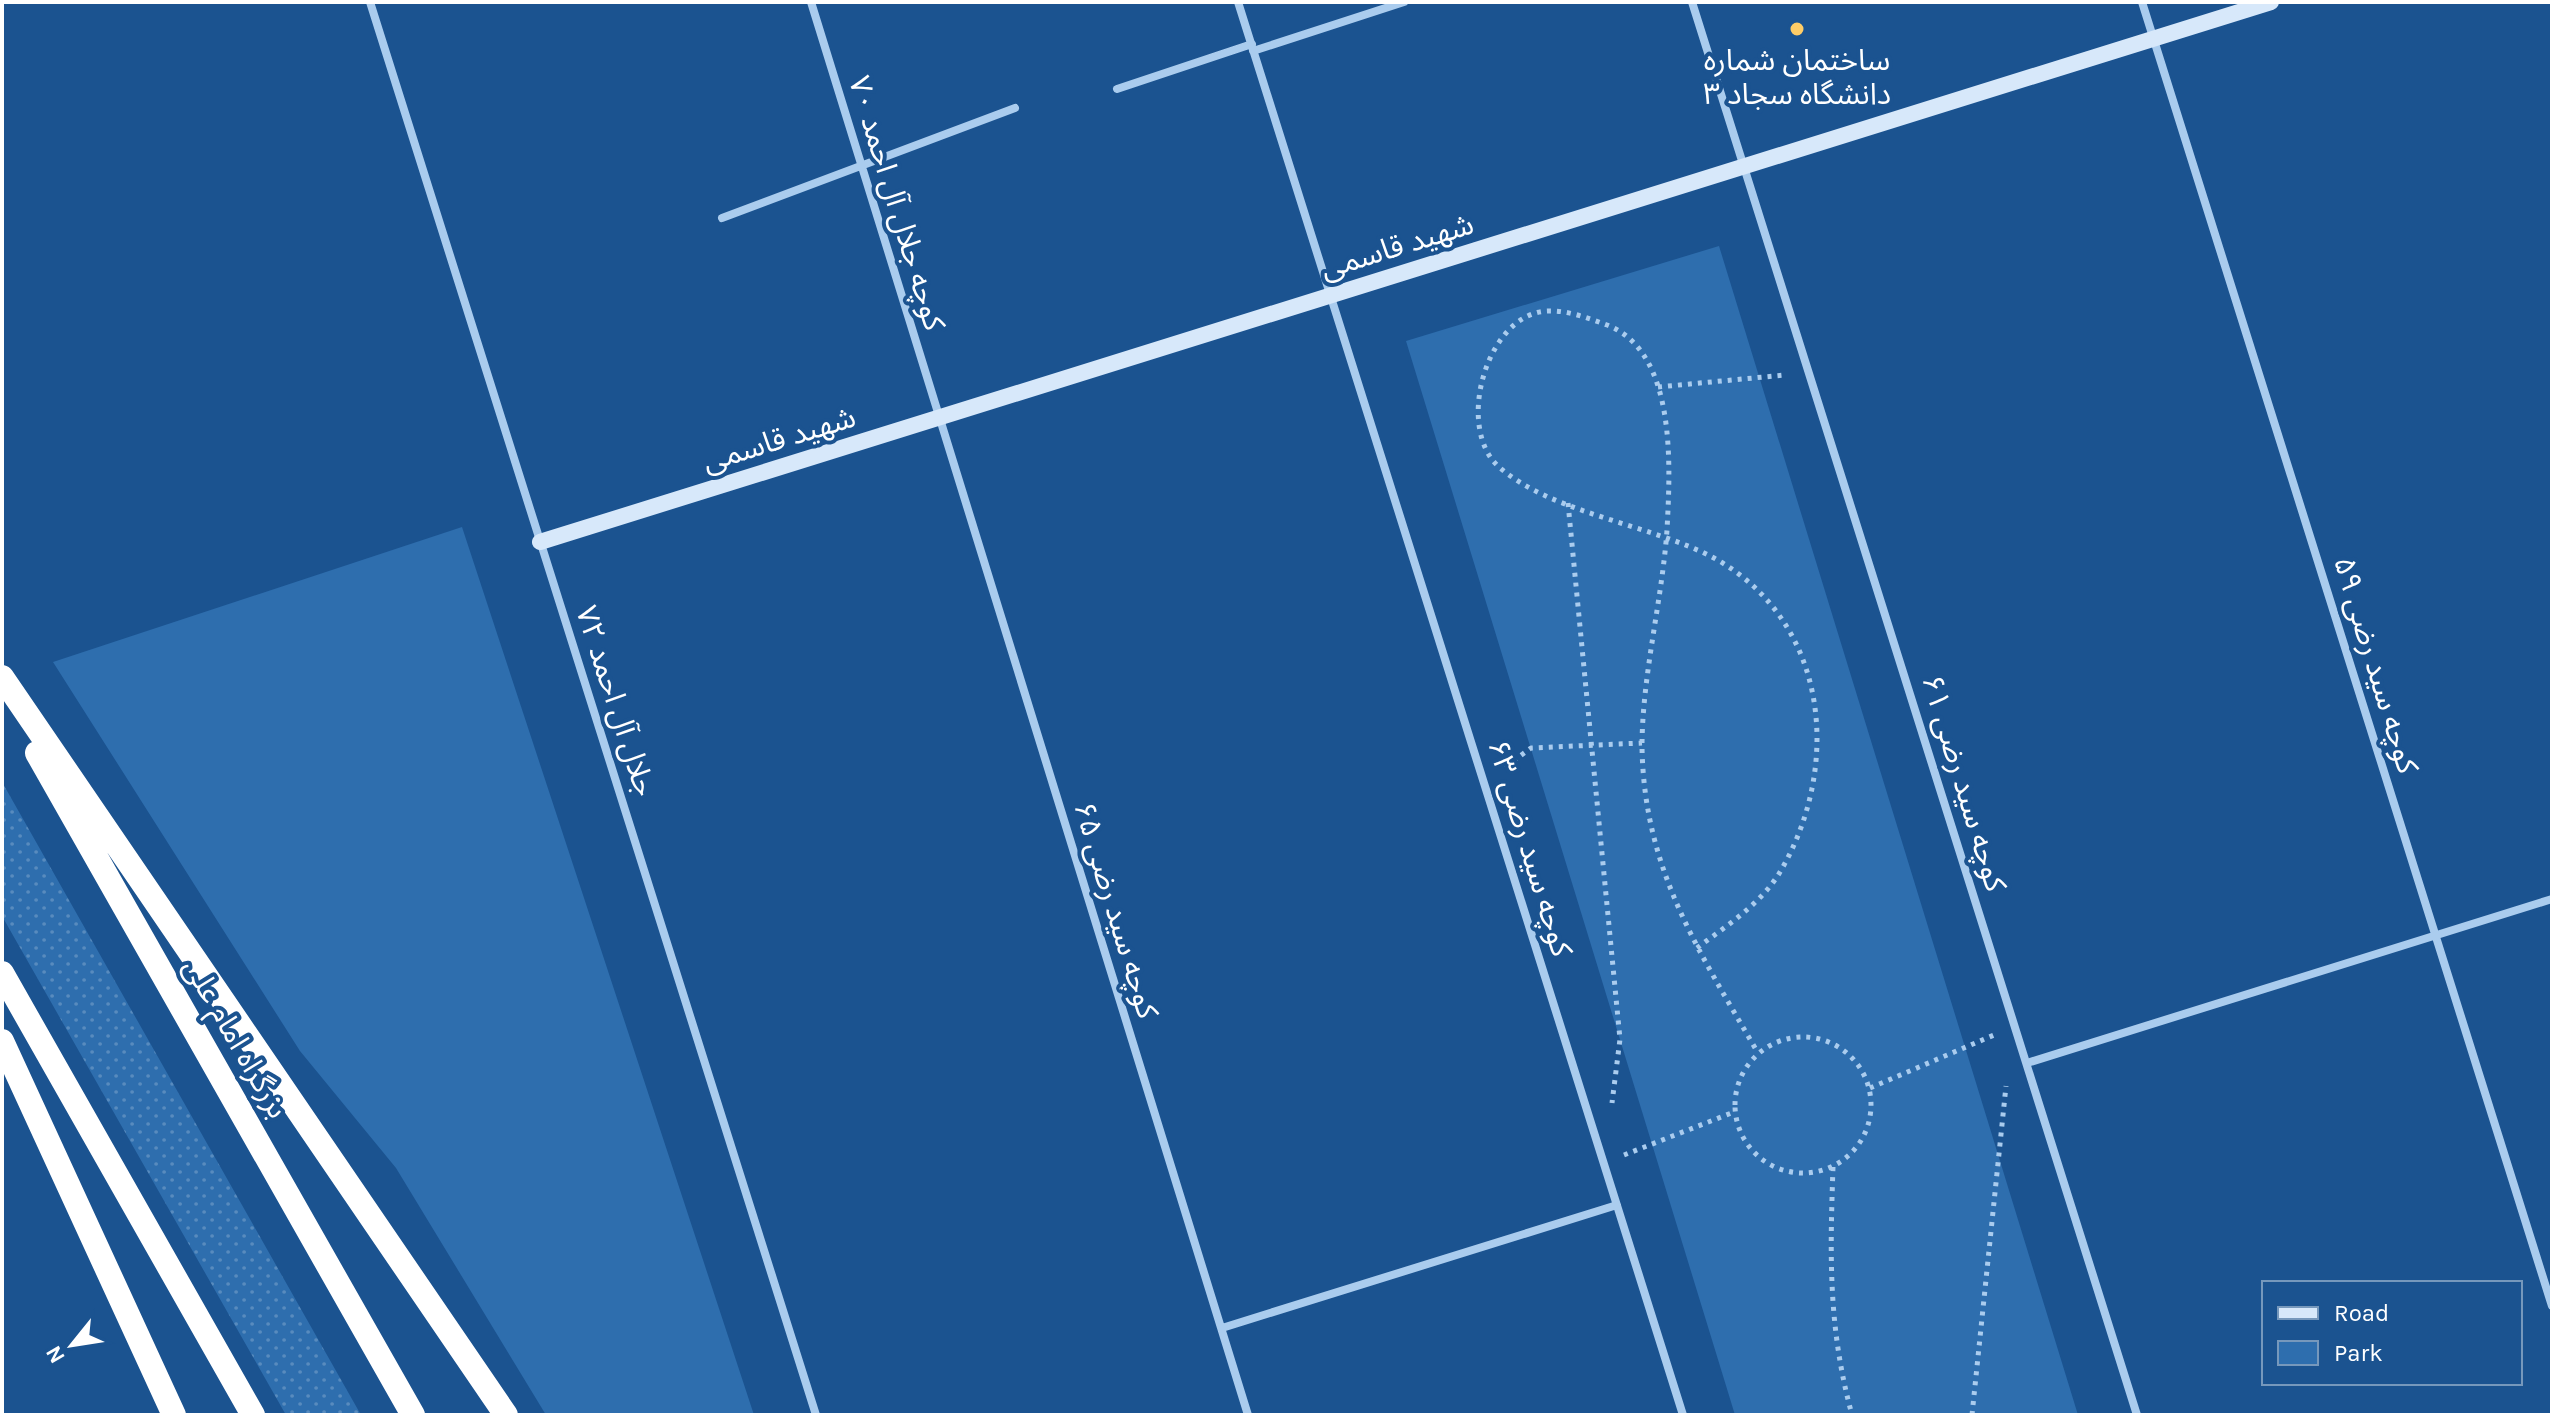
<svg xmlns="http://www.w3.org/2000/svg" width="2554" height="1417" viewBox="0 0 2554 1417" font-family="Karla,'Noto Sans Arabic',sans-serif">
<defs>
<pattern id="grass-dots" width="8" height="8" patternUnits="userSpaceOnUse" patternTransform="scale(2)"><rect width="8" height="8" fill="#2e6eae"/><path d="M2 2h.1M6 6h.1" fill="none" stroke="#588bbe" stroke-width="1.8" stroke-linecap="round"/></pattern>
</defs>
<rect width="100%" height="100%" fill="#1b5390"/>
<!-- grass -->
<path fill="url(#grass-dots)" d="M2,782L361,1415H362H286L2,916Z"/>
<!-- park -->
<path fill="#2e6eae" d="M1719,246L2078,1415H1735L1406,341Z
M462,527L754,1415H546L396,1168L300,1051L53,662Z"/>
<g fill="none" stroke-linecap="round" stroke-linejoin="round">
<!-- path -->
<path stroke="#ace" stroke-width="5" stroke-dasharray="4 6" stroke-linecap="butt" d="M1658,387L1785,375
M1568,503L1620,1039L1612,1103
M1505,767L1531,748L1642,743
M1697,948C1726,926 1761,904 1780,872C1842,767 1830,622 1714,558C1650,524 1550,513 1498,466C1455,426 1487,314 1547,311C1567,310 1588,318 1607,325C1678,352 1670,470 1667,530C1662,601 1642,676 1642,747C1644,870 1699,951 1758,1053
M1735 1105a68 68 0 1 1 136 0a68 68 0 1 1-136 0Z
M1870,1088L1994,1035
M1624,1155L1734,1112
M1833,1167C1830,1256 1828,1327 1852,1415
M1972,1415L2006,1086"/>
<!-- street -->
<path stroke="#ace" stroke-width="8" d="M370,2L816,1415
M811,2L1248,1415
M1238,2L1683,1415
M1692,2L2137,1415
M2142,2L2552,1306
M1253,51L1404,2
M1117,89L1252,44
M722,218L1015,108
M2027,1063L2552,899
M1222,1328L1617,1205"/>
<!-- secondary -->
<path stroke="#d7e8fa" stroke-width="16" d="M540,542L2271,2"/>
<!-- highway -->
<path stroke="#fff" stroke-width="24" d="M2,677L506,1415
M37,753L413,1415
M2,973L253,1415
M2,1041L174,1415"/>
</g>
<!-- markers -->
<circle fill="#ffcd67" stroke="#1b5390" stroke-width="3" cx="1797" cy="29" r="8"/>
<g text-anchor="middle" stroke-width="8" stroke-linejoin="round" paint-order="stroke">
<!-- poi labels -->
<g font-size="30" fill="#fff" stroke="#1b5390">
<text x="1797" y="70">ساختمان شماره<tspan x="1797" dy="34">۳ دانشگاه سجاد</tspan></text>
</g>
<!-- street labels -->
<g font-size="30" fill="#fff" stroke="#1b5390">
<text transform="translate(897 203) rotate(73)" y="10">کوچه جلال آل احمد ۷۰</text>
<text transform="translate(1397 246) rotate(-17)" y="10">شهید قاسمی</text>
<text transform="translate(779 439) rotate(-17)" y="10">شهید قاسمی</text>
<text transform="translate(2376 665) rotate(73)" y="10">کوچه سید رضی ۵۹</text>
<text transform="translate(616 701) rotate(72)" y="10">جلال آل احمد ۷۲</text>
<text transform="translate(1964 783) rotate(73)" y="10">کوچه سید رضی ۶۱</text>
<text transform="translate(1530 848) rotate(73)" y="10">کوچه سید رضی ۶۳</text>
<text transform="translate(1116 910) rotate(73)" y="10">کوچه سید رضی ۶۵</text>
<text transform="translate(236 1038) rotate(60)" y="10">بزرگراه امام علی</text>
</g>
</g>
<!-- border -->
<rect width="2554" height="1417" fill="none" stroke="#ffffff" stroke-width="8"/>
<!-- legend -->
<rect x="2262" y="1281" width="260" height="104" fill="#1b5390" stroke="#7698bc" stroke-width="2"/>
<rect x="2278" y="1307" width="40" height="12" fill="#d7e8fa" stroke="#7698bc" stroke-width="2"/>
<text x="2334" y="1321" font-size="24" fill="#ffffff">Road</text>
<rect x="2278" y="1341" width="40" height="24" fill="#2e6eae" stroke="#7698bc" stroke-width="2"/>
<text x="2334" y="1361" font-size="24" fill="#ffffff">Park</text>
<!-- north arrow -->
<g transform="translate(72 1345) rotate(240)" stroke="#1b5390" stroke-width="6" paint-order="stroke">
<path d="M0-6L14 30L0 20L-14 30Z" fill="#ffffff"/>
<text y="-12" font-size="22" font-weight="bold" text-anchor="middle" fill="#ffffff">N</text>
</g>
</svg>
